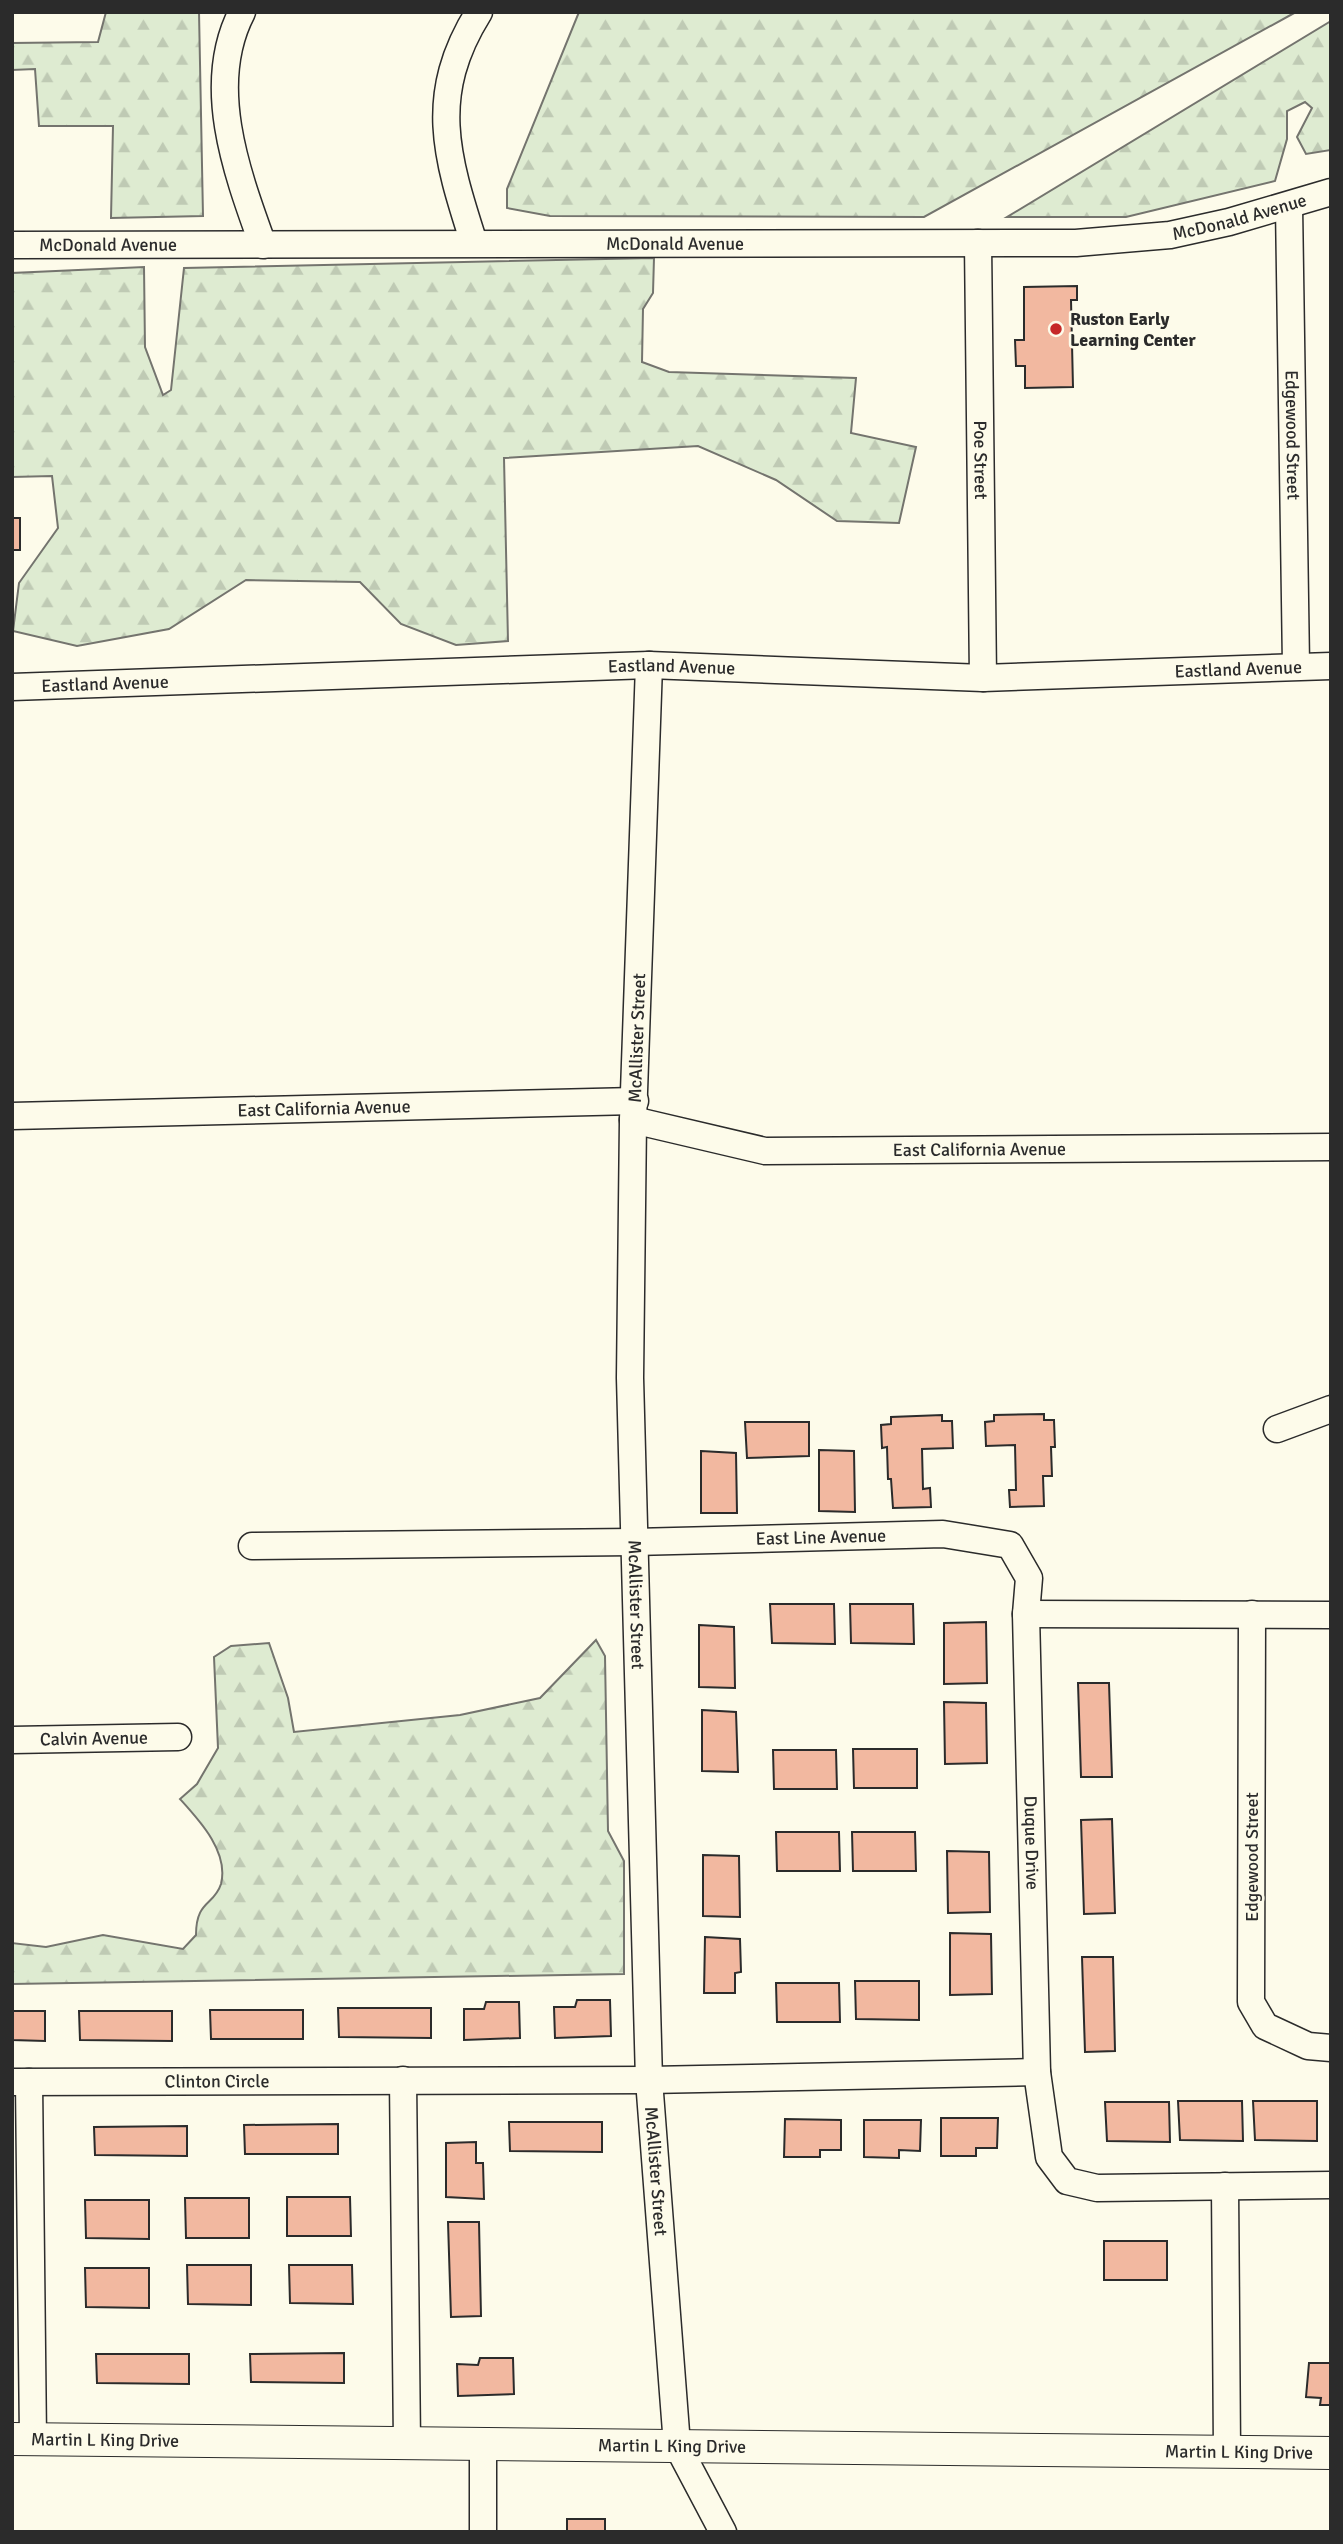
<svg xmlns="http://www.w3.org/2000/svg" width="1343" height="2544" viewBox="0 0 1343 2544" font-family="Signika,sans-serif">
<defs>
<pattern id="forest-firs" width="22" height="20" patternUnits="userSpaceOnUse" patternTransform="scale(1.75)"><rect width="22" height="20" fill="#deebd1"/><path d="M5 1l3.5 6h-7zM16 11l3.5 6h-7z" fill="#bfcab4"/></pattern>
</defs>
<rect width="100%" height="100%" fill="#fdfbea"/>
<!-- forest -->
<path fill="url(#forest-firs)" stroke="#74746e" stroke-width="2" d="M106,12H199L203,216L111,218L113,126H39L35,69L12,70V43L98,42Z
M579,12H1296L924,217L550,216L507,208V189Z
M1331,21V150L1306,154L1297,137L1312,108L1305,102L1287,111V139L1275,181L1126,217H1007Z
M654,258L653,293L643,309L642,362L669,372L856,378L851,433L916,447L899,523L837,521L776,480L698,446L504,458L508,641L456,645L401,624L360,582L246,580L169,629L77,646L13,631L19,583L58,528L52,476L12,477V273L144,267L145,347L163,395L171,390L184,268Z
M596,1640L605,1656L608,1831L624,1861V1974L12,1984V1943L46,1947L103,1935L183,1949L196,1935C196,1900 214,1906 221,1884C229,1852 200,1821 180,1799L197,1784L218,1748L214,1657L231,1646L269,1643L288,1698L294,1732L460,1715L540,1698Z"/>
<!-- building -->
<path fill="#f2b8a0" stroke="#2b2b2b" stroke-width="2" d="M1077,286V300H1071L1073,387L1025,388V366H1016L1015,340H1024V287Z
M12,518H20V550H12Z
M1044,1414V1420H1054L1055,1447H1051L1052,1476H1043L1044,1506L1010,1507L1009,1490H1016L1015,1445L986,1446L985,1422L994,1421V1415Z
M942,1415V1421H952L953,1448L922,1449L923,1489L930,1488L931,1507L893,1508L891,1479H888L887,1447L882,1448L881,1425L891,1424V1417Z
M745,1422H809V1456L747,1458Z
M819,1450L854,1451L855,1512L819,1511Z
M701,1451L736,1453L737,1513H701Z
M770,1604H834L835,1644L772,1643Z
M850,1604H913L914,1644L851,1643Z
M986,1622L987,1683L944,1684V1623Z
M699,1625L734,1627L735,1688L699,1687Z
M1078,1683H1109L1112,1777H1081Z
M944,1702L986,1703L987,1763L945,1764Z
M702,1710L736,1712L738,1772L702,1771Z
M853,1749H917V1788H854Z
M773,1750H836L837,1789H774Z
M1112,1819L1115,1913L1084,1914L1081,1820Z
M776,1832H839L840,1871H777Z
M852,1832H915L916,1871H853Z
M947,1851L989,1852L990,1912L948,1913Z
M703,1855L739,1856L740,1917L703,1916Z
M950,1933L991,1934L992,1994L950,1995Z
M705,1937L740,1939L741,1972L735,1973V1993H704Z
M1082,1957H1113L1115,2051L1085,2052Z
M855,1981H919V2020L856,2019Z
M776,1983H839L840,2022H777Z
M577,2000H610L611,2036L555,2038L554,2007H575Z
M486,2002H519L520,2038L464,2040V2009H484Z
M338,2008H431V2038L339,2037Z
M210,2010H303V2039H211Z
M12,2011H45V2041L12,2040Z
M79,2011H172V2041L80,2040Z
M1178,2101H1242L1243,2141L1180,2140Z
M1253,2101H1317V2141L1255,2140Z
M1105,2102H1169L1170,2142L1107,2141Z
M941,2118H998L997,2148H976V2156H941Z
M785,2119L841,2120V2150H820V2157H784Z
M864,2120H921L920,2151L899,2150V2158L864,2157Z
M509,2122H602V2152L510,2151Z
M338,2124V2154H245L244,2125Z
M187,2126V2156L95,2155L94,2127Z
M476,2142V2163H483L484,2199L446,2197V2143Z
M287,2197H350L351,2236H287Z
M185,2198H249V2238H186Z
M85,2200H149V2239L86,2238Z
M448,2222H479L481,2316L451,2317Z
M1104,2241H1167V2280H1104Z
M187,2265H251V2305L188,2304Z
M289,2265H352L353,2304L290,2303Z
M85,2268H149V2308L86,2307Z
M344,2353V2383L251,2382L250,2354Z
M96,2354H189V2384L97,2383Z
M480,2358H513L514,2394L458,2396L457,2364L478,2365Z
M1309,2363H1331V2405H1320L1321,2398L1306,2397Z
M567,2519H605V2532H567Z"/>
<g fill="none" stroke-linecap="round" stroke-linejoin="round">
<!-- minor casing -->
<g stroke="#2b2b2b" stroke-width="29">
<g id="minor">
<path d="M242,12C204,85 237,173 263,245"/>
<path id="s1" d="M1289,206L1296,665"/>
<path d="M474,243C446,156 427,95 479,12"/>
<path id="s2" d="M978,243L983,678"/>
<path id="s3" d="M12,245L1076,243L1170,235L1229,222L1331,192"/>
<path id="s4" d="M649,665L633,1120L630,1378L649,2080L677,2445L723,2532"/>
<path id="s5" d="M12,687L649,665L983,678L1331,666"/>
<path id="s6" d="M12,1116L635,1101"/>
<path id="s7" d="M633,1120L765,1151L1331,1147"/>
<path d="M1277,1429L1331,1409"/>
<path id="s8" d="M252,1546L634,1542L943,1534L1010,1545L1029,1578L1026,1614L1037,2072L1049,2157L1067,2181L1097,2188L1331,2185"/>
<path d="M1026,1614L1331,1615"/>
<path d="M1252,1614L1251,2002L1265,2026L1308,2046L1331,2048"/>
<path id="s9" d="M12,1740L178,1737"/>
<path d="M403,2080L407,2443"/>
<path id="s10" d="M12,2082L649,2080L1037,2072"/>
<path d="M29,2082L33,2439"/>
<path d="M1225,2186L1227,2450"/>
<path d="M483,2443V2532"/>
</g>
</g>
<!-- major casing -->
<g stroke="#2b2b2b" stroke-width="34">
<g id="major">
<path id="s11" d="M12,2439L1331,2453"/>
</g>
</g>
<!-- minor -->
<use href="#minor" stroke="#fdfbea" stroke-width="26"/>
<!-- major -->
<use href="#major" stroke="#fdfbea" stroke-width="32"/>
</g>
<!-- markers -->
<circle fill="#c62828" stroke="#fdfbea" stroke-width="2.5" cx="1056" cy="329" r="7"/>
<g text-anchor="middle" stroke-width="5" stroke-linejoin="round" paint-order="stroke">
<!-- street labels -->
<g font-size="18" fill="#2b2b2b" stroke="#fdfbea">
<text dy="6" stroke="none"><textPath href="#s3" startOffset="1230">McDonald Avenue</textPath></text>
<text dy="6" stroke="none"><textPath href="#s3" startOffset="663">McDonald Avenue</textPath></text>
<text dy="6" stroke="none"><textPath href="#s3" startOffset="96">McDonald Avenue</textPath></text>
<text dy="6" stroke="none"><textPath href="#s1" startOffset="229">Edgewood Street</textPath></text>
<text dy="6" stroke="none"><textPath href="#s2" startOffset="217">Poe Street</textPath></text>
<text dy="6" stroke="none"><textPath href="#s5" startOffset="660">Eastland Avenue</textPath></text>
<text dy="6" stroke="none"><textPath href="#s5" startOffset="1227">Eastland Avenue</textPath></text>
<text dy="6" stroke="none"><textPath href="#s5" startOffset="93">Eastland Avenue</textPath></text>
<text transform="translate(637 1038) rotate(-88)" y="6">McAllister Street</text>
<text dy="6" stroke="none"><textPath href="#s6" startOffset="312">East California Avenue</textPath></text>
<text dy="6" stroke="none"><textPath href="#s7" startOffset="350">East California Avenue</textPath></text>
<text dy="6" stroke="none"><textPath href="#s8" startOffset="569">East Line Avenue</textPath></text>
<text dy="6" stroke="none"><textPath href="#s4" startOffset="940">McAllister Street</textPath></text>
<text dy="6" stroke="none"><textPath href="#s9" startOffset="82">Calvin Avenue</textPath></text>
<text dy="6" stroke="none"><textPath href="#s8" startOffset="1062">Duque Drive</textPath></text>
<text transform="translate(1252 1857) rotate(-90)" y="6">Edgewood Street</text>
<text dy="6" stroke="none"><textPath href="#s10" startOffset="205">Clinton Circle</textPath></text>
<text dy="6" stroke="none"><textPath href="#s4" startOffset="1507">McAllister Street</textPath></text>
<text dy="6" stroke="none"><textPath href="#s11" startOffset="93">Martin L King Drive</textPath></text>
<text dy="6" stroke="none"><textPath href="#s11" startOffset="660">Martin L King Drive</textPath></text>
<text dy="6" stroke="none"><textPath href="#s11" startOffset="1227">Martin L King Drive</textPath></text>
</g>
<!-- poi labels -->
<g font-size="18" font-weight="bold" fill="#2b2b2b" stroke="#fdfbea" text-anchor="start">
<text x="1070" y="325">Ruston Early<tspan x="1070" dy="21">Learning Center</tspan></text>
</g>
</g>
<!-- border -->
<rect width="1343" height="2544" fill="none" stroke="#2b2b2b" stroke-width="28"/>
</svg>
